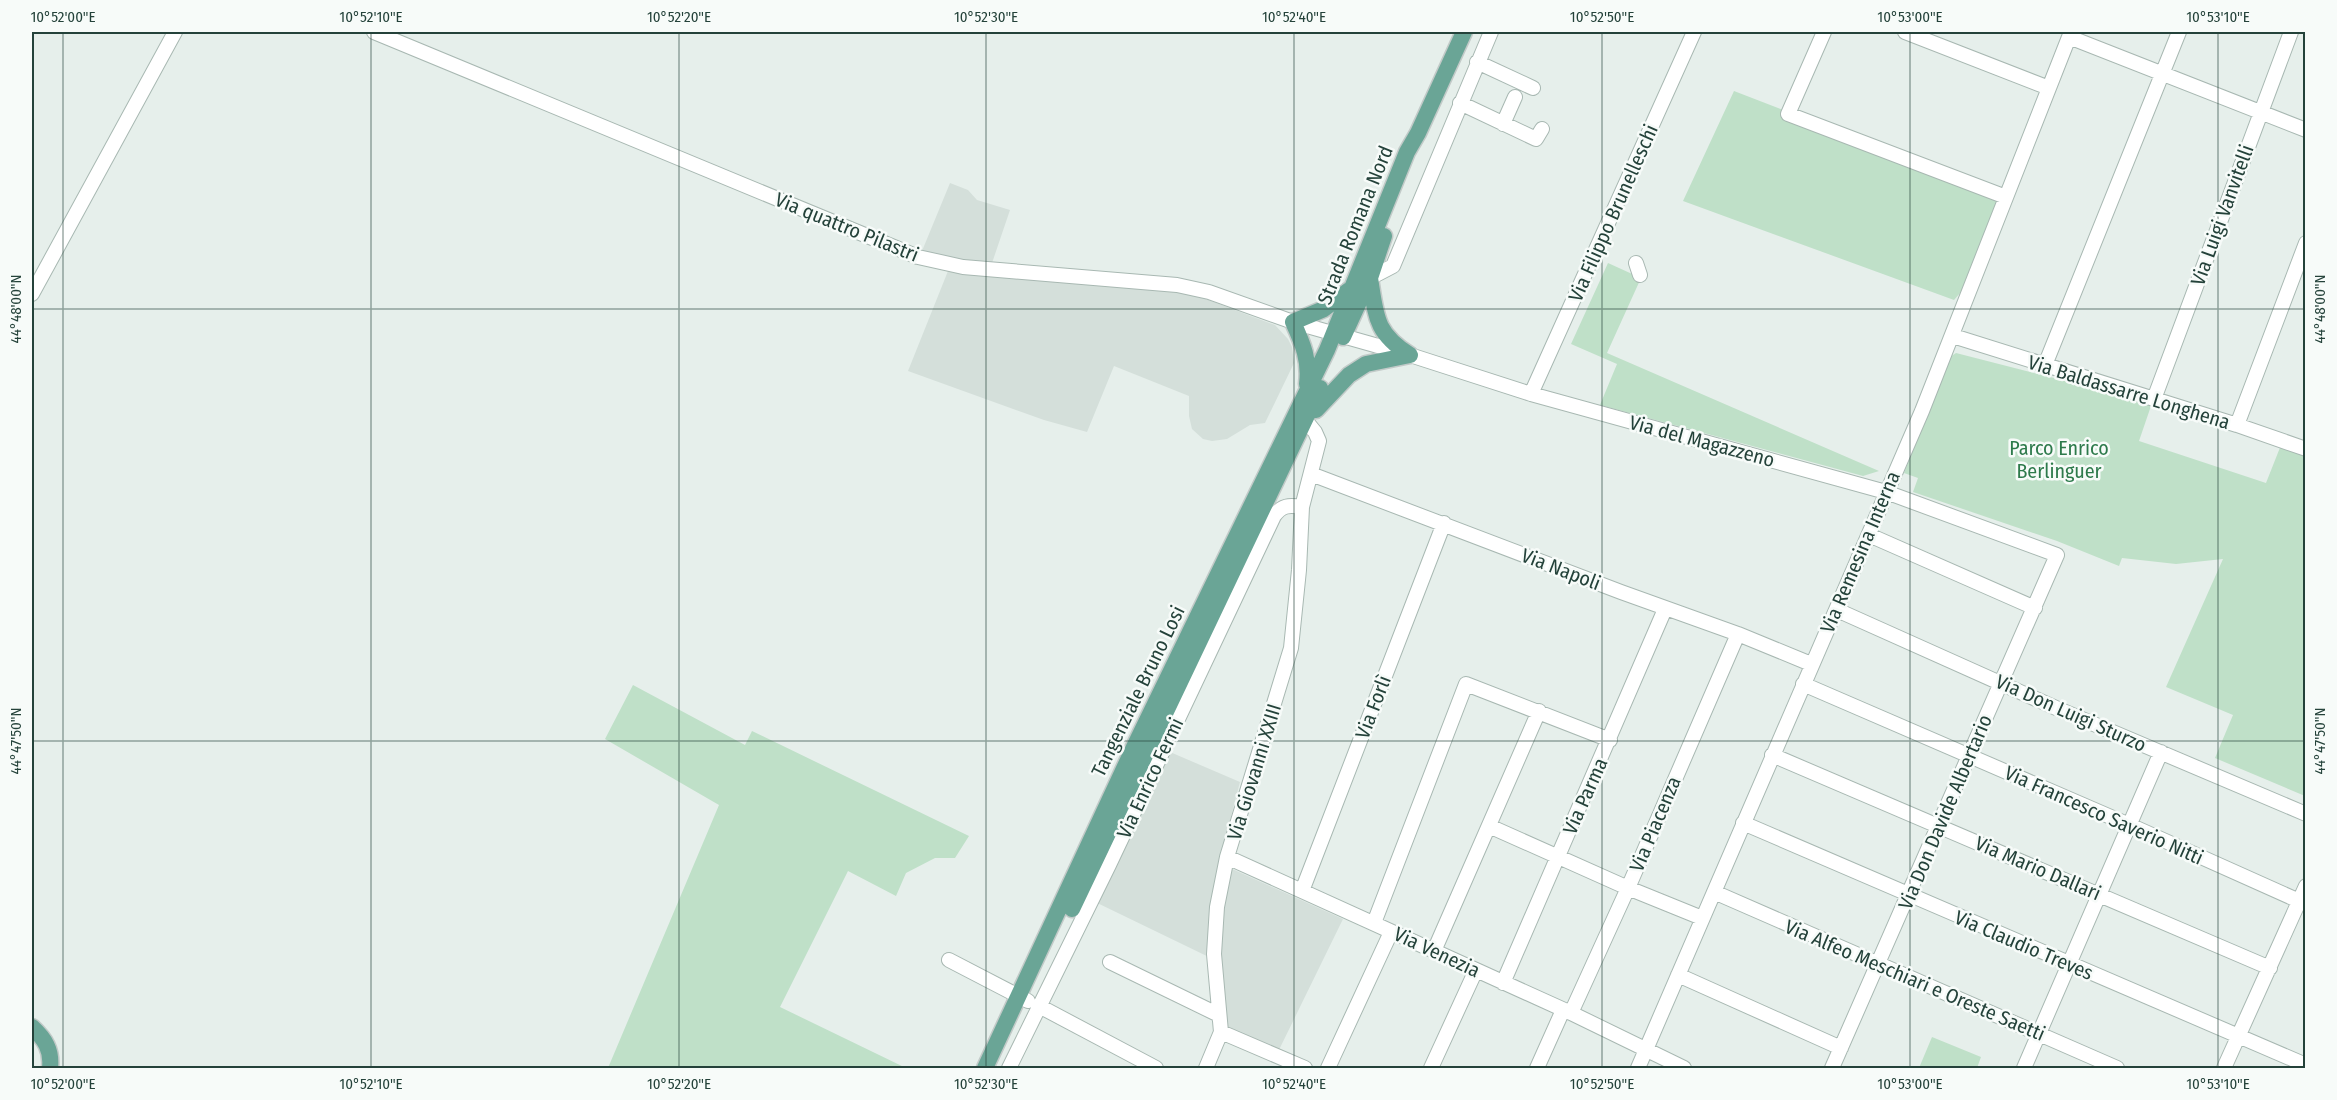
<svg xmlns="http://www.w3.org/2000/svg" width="2337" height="1100" viewBox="0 0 2337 1100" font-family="'Fira Sans Condensed',sans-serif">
<rect width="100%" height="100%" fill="#e6efeb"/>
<!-- built -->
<path fill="#d4dfda" d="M950,183L968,190L977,200L1010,210L992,263L955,260L922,251Z
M948,271L1150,289L1195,295L1275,325L1288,339L1292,347L1294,363L1265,423L1250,425L1227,439L1212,441L1203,439L1192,429L1189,416V396L1114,366L1087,432L1044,420L908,371Z
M1163,749L1240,782L1219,863L1343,919L1276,1056L1222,1031L1215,960L1089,899Z"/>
<!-- green -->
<path fill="#bfe0c8" d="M1734,91L2001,194L1961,292L1954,300L1683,201Z
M1608,263L1641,278L1607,353L1879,471L1863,476L1600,405L1617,364L1571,344Z
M1956,353L2152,403L2139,441L2266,483L2281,445L2305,454V796L2215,758L2233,715L2166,687L2223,559L2176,564L2122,558L2119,566L2057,541L1913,492L1918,478L1904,473L1950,357Z
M633,685L745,745L752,731L969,836L955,858H935L906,873L896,896L848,871L780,1007L906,1068H608L719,805L605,739Z
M1932,1037L1981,1057L1977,1068H1919Z"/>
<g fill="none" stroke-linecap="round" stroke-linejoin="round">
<!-- minor casing -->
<g stroke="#a8b8b2" stroke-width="16">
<path id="minor" d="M374,32L918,257L963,267L1177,285L1209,292L1293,322L1410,355L1531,394L1886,492L2057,555L1832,1068
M1824,32L1788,114L2006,197
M1905,32L2049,88
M2069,37L2306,130
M1477,62L1533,88
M1460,103L1536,139L1542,129
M1503,124L1515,97
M1636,263L1640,275
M1370,278L1393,266L1491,32
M32,294L175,32
M1953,336L2237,425L2306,449
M2045,365L2179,32
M1531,394L1694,32
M2154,399L2291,32
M2237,425L2306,243
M1311,474L1621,592L1738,634L1811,664
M1869,535L2035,608
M1837,610L2056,708L2306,814
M1803,684L2134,827L2306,904
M1772,755L2270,968
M1743,823L2306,1065
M1489,826L1628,888L1702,918
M1227,857L1571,1013L1684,1068
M1302,891L1444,523
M1714,892L2117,1068
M1374,923L1466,684L1610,740
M1434,951L1539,711
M949,960L1028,1001
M1110,962L1219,1015
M1678,975L1841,1048
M1503,983L1665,609
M1039,1006L1156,1068
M1571,1013L1628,888L1738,634
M1221,1032L1305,1068
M1009,1068L1109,865L1274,516C1282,505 1289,505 1302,507
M1206,1068L1221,1032L1214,954L1217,907L1227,857L1291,648L1299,570L1302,507L1319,441L1315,432L1306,421
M1328,1068L1391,932
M1431,1068L1476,970
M1537,1068L1563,1010
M1638,1068L1922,411L2071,32
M2024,1068L2161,752
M2224,1068L2306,886"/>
</g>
<!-- major casing -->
<g stroke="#c2cac8" stroke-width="19">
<path id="major" d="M1370,278C1376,316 1375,333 1410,355
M1343,337L1370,278L1384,236
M1307,384C1310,361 1303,344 1293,322L1324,309L1349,290
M1316,410L1349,375L1366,364L1410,355
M1072,909L1320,388
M32,1027C45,1039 52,1050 50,1068
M985,1068L1134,747L1327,350L1407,152L1418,133L1464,32"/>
</g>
<!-- minor -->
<use href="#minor" stroke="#fff" stroke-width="14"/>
<!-- major -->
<use href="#major" stroke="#6aa596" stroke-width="16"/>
</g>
<!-- ticks -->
<path fill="none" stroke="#24423a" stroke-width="1.5" stroke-opacity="0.45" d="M63,32V1068M371,32V1068M679,32V1068M986,32V1068M1294,32V1068M1602,32V1068M1910,32V1068M2218,32V1068M32,309H2306M32,741H2306"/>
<g text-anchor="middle" stroke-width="5" stroke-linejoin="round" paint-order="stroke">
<!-- street labels -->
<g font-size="20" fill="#24423a" stroke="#f7fbf9">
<text transform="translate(1613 213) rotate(-66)" y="7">Via Filippo Brunelleschi</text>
<text transform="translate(2222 215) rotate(-70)" y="7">Via Luigi Vanvitelli</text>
<text transform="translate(1355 225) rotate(-68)" y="7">Strada Romana Nord</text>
<text transform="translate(847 227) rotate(22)" y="7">Via quattro Pilastri</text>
<text transform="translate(2129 392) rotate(17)" y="7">Via Baldassarre Longhena</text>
<text transform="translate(1702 441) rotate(15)" y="7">Via del Magazzeno</text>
<text transform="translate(1860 552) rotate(-67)" y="7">Via Remesina Interna</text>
<text transform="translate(1561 569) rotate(21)" y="7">Via Napoli</text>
<text transform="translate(1138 691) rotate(-64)" y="7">Tangenziale Bruno Losi</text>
<text transform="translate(1373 707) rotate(-69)" y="7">Via Forlì</text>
<text transform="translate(2071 713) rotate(24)" y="7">Via Don Luigi Sturzo</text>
<text transform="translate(1254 772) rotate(-73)" y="7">Via Giovanni XXIII</text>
<text transform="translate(1150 778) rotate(-65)" y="7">Via Enrico Fermi</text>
<text transform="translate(1585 796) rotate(-66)" y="7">Via Parma</text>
<text transform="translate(1945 812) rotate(-67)" y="7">Via Don Davide Albertario</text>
<text transform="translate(2104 815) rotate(24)" y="7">Via Francesco Saverio Nitti</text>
<text transform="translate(1655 824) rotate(-67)" y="7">Via Piacenza</text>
<text transform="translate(2038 868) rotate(23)" y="7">Via Mario Dallari</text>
<text transform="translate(2024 945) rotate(23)" y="7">Via Claudio Treves</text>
<text transform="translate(1437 952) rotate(25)" y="7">Via Venezia</text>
<text transform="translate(1915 980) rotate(23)" y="7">Via Alfeo Meschiari e Oreste Saetti</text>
</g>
<!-- park labels -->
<g font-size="20" fill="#2d7a4b" stroke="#f7fbf9">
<text x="2059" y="455">Parco Enrico<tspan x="2059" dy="23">Berlinguer</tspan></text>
</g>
</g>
<!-- border -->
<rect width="2337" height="1100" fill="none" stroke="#f7fbf9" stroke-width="66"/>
<rect x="33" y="33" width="2271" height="1034" fill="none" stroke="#24423a" stroke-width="2"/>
<g font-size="15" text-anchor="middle" fill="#24423a">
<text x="63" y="22">10°52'00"E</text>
<text x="371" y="22">10°52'10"E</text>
<text x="679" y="22">10°52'20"E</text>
<text x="986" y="22">10°52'30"E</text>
<text x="1294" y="22">10°52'40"E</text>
<text x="1602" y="22">10°52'50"E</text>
<text x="1910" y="22">10°53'00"E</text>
<text x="2218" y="22">10°53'10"E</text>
<text transform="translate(16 309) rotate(-90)" y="5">44°48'00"N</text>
<text transform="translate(2320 309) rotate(-90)" y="5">44°48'00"N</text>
<text transform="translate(16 741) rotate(-90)" y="5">44°47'50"N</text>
<text transform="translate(2320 741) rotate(-90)" y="5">44°47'50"N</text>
<text x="63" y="1089">10°52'00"E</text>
<text x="371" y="1089">10°52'10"E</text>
<text x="679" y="1089">10°52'20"E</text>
<text x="986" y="1089">10°52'30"E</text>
<text x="1294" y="1089">10°52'40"E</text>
<text x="1602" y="1089">10°52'50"E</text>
<text x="1910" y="1089">10°53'00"E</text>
<text x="2218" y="1089">10°53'10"E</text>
</g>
</svg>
